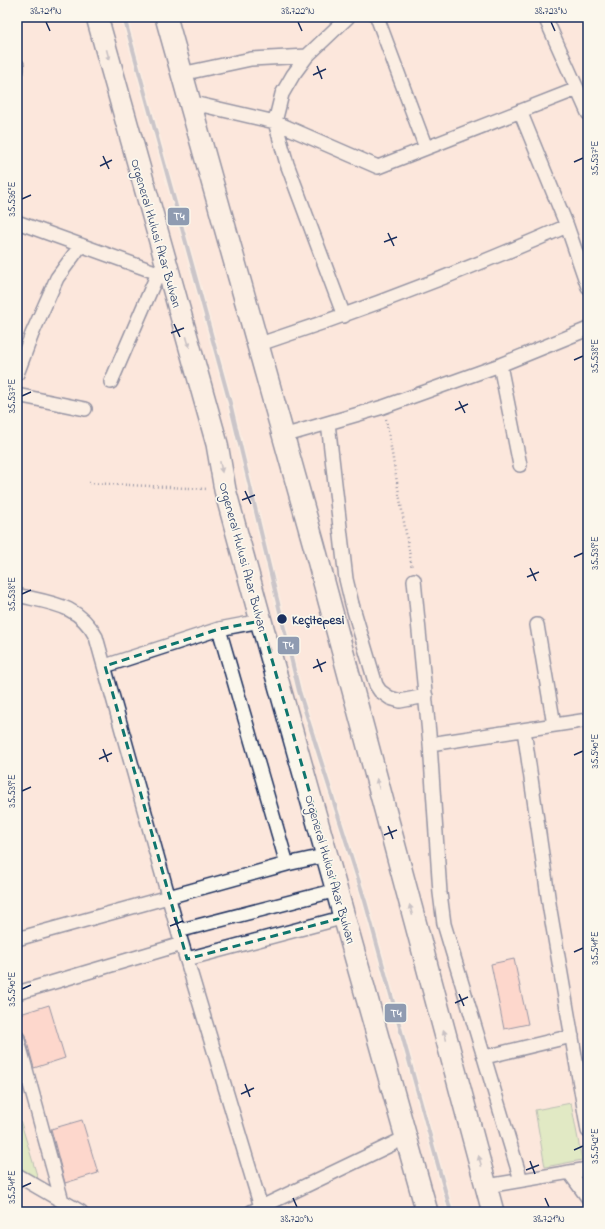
<svg xmlns="http://www.w3.org/2000/svg" width="605" height="1229" viewBox="0 0 605 1229" font-family="'Indie Flower',sans-serif">
<rect width="100%" height="100%" fill="#fce7dc"/>
<filter id="ink" filterUnits="userSpaceOnUse"><feTurbulence type="fractalNoise" baseFrequency=".025" numOctaves="2"/><feDisplacementMap in="SourceGraphic" scale="8" xChannelSelector="R" yChannelSelector="G"/><feConvolveMatrix kernelMatrix="1 2 1 2 8 2 1 2 1" color-interpolation-filters="sRGB"/></filter>
<g filter="url(#ink)">
<!-- green -->
<path fill="#c0eaa6" stroke="#6e8c82" d="M571,1103L582,1160L545,1167L535,1110Z
M17,1110L43,1195L17,1178Z"/>
<!-- building -->
<path fill="#fec3b8" stroke="#1b2f5e" d="M514,959L528,1024L504,1029L491,964Z
M49,1005L65,1058L34,1068L25,1035L22,1031L17,1029V1015Z
M82,1120L98,1173L65,1183L51,1129Z"/>
<g fill="none" stroke-linecap="round" stroke-linejoin="round">
<!-- street casing -->
<g stroke="#1b2f5e" stroke-width="16">
<path id="street" d="M377,17L426,148
M545,17L588,113
M17,65V70
M181,74L251,59L307,56
M189,102L275,122L378,167L577,89
M520,111L567,226L588,287
M17,222L169,277
M344,316L287,164L275,122L282,94L293,75L307,56L348,17
M257,345C363,310 465,271 567,226
M500,365L520,465
M17,374L32,334L57,278L81,245
M111,382L158,273
M17,395L85,409
M328,423L346,579L352,604L376,685L380,691L390,698L400,701L426,696
M283,436L383,407L500,365L588,329
M414,580L430,744L440,893L444,924L521,1180
M17,595C50,603 79,604 96,637L178,931L261,1207
M537,625L554,725
M219,629L287,864
M105,666L219,629L261,621
M524,730L550,910L588,1131
M430,744L588,720
M178,931L337,890
M17,939L287,864L328,855
M187,959L345,917
M17,993L182,944
M17,1037L62,1201
M485,1057L572,1036
M569,1172L588,1198
M17,1175L81,1212
M487,1186L588,1169
M251,1212L407,1137"/>
</g>
<!-- primary casing -->
<g stroke="#1b2f5e" stroke-width="24">
<path id="primary" d="M97,17L217,444L225,490L261,621L427,1212
M166,17L314,545L493,1212"/>
</g>
<!-- path -->
<path stroke="#1b2f5e" stroke-width="2.5" stroke-dasharray="1 3" stroke-linecap="butt" d="M386,419L412,568
M89,483L208,489"/>
<!-- street -->
<use href="#street" stroke="#fbf7ec" stroke-width="13"/>
<!-- primary -->
<use href="#primary" stroke="#fbf7ec" stroke-width="21"/>
<!-- tram-1 casing -->
<g stroke="#fbf7ec" stroke-width="7">
<path id="tram-1" d="M124,17L230,403L299,691L365,901L451,1212"/>
</g>
<!-- tram-1 -->
<use href="#tram-1" stroke="#8f9bb1" stroke-width="4"/>
</g>
<!-- one-way arrows -->
<defs><path id="oneway-solid" d="M-6-.8H1V-3.2L6.5 0L1 3.2V.8H-6Z"/></defs>
<g fill="#8b93a5">
<use href="#oneway-solid" transform="translate(108 55) rotate(75)"/>
<use href="#oneway-solid" transform="translate(188 342) rotate(74)"/>
<use href="#oneway-solid" transform="translate(221 467) rotate(79)"/>
<use href="#oneway-solid" transform="translate(268 647) rotate(74)"/>
<use href="#oneway-solid" transform="translate(378 784) rotate(-105)"/>
<use href="#oneway-solid" transform="translate(411 910) rotate(-105)"/>
<use href="#oneway-solid" transform="translate(445 1035) rotate(-105)"/>
<use href="#oneway-solid" transform="translate(480 1161) rotate(-105)"/>
</g>
</g>
<!-- marked area -->
<path d="M0 0H605V1229H0ZM261,621L345,917L187,959L105,666L219,629Z" fill="#fce7dc" fill-opacity=".55" fill-rule="evenodd"/>
<path fill="none" stroke="#0f766e" stroke-width="3" stroke-dasharray="8 5" stroke-linejoin="round" d="M261,621L345,917L187,959L105,666L219,629Z"/>
<!-- ticks -->
<path fill="none" stroke="#1b2f5e" stroke-width="1.5" d="M46,22L50,31M298,22L302,31M551,22L555,31M317,66L322,79M313,75L326,69M103,156L109,169M574,162L583,158M100,166L112,160M22,199L31,195M388,233L394,246M384,242L397,237M174,324L180,337M171,333L184,328M574,360L583,356M22,396L31,392M459,401L465,413M455,410L468,404M245,491L251,504M242,500L255,495M574,557L583,553M530,568L536,581M527,577L539,572M22,594L31,590M317,659L322,672M313,668L326,662M103,749L108,762M574,755L583,751M99,759L112,753M22,791L31,787M388,826L393,839M384,835L397,830M174,917L179,930M170,926L183,921M574,952L583,948M22,989L31,985M459,994L464,1006M455,1003L468,997M245,1084L250,1097M241,1094L254,1088M574,1150L583,1146M530,1161L535,1174M526,1170L539,1165M22,1187L31,1183M293,1198L297,1207M545,1198L549,1207"/>
<!-- markers -->
<circle fill="#1b2f5e" stroke="#fbf7ec" stroke-width="1.5" cx="282" cy="619" r="5.5"/>
<g text-anchor="middle" stroke-width="3.5" stroke-linejoin="round" paint-order="stroke">
<!-- street labels -->
<g font-size="13" fill="#1b2f5e" stroke="#fbf7ec">
<text transform="translate(157 233) rotate(74)" y="5">Orgeneral Hulusi Akar Bulvarı</text>
<text transform="translate(244 557) rotate(75)" y="5">Orgeneral Hulusi Akar Bulvarı</text>
<text transform="translate(331 869) rotate(74)" y="5">Orgeneral Hulusi Akar Bulvarı</text>
</g>
<!-- stop labels -->
<g font-size="13" font-weight="bold" fill="#1b2f5e" stroke="#fbf7ec" text-anchor="start">
<text x="292" y="624">Keçitepesi</text>
</g>
</g>
<g stroke="#fbf7ec" stroke-width="1.5">
<rect x="167" y="207" width="23" height="19" rx="4" fill="#8f9bb1"/>
<rect x="277" y="636" width="23" height="19" rx="4" fill="#8f9bb1"/>
<rect x="384" y="1003" width="23" height="20" rx="4" fill="#8f9bb1"/>
</g>
<g font-size="11" text-anchor="middle" font-weight="bold" fill="#fff">
<text x="179" y="220">T4</text>
<text x="288" y="649">T4</text>
<text x="396" y="1017">T4</text>
</g>
<!-- margin -->
<rect width="605" height="1229" fill="none" stroke="#fbf7ec" stroke-width="44"/>
<rect x="22" y="22" width="561" height="1185" fill="none" stroke="#1b2f5e" stroke-width="1.5"/>
<g font-size="10" text-anchor="middle" fill="#1b2f5e">
<text x="46" y="14">38.721°N</text>
<text x="298" y="14">38.722°N</text>
<text x="551" y="14">38.723°N</text>
<text transform="translate(594 158) rotate(-90)" y="4">35.537°E</text>
<text transform="translate(11 199) rotate(-90)" y="4">35.536°E</text>
<text transform="translate(594 356) rotate(-90)" y="4">35.538°E</text>
<text transform="translate(11 396) rotate(-90)" y="4">35.537°E</text>
<text transform="translate(594 553) rotate(-90)" y="4">35.539°E</text>
<text transform="translate(11 594) rotate(-90)" y="4">35.538°E</text>
<text transform="translate(594 751) rotate(-90)" y="4">35.540°E</text>
<text transform="translate(11 791) rotate(-90)" y="4">35.539°E</text>
<text transform="translate(594 948) rotate(-90)" y="4">35.541°E</text>
<text transform="translate(11 989) rotate(-90)" y="4">35.540°E</text>
<text transform="translate(594 1146) rotate(-90)" y="4">35.542°E</text>
<text transform="translate(11 1187) rotate(-90)" y="4">35.541°E</text>
<text x="297" y="1222">38.720°N</text>
<text x="549" y="1222">38.721°N</text>
</g>
</svg>
